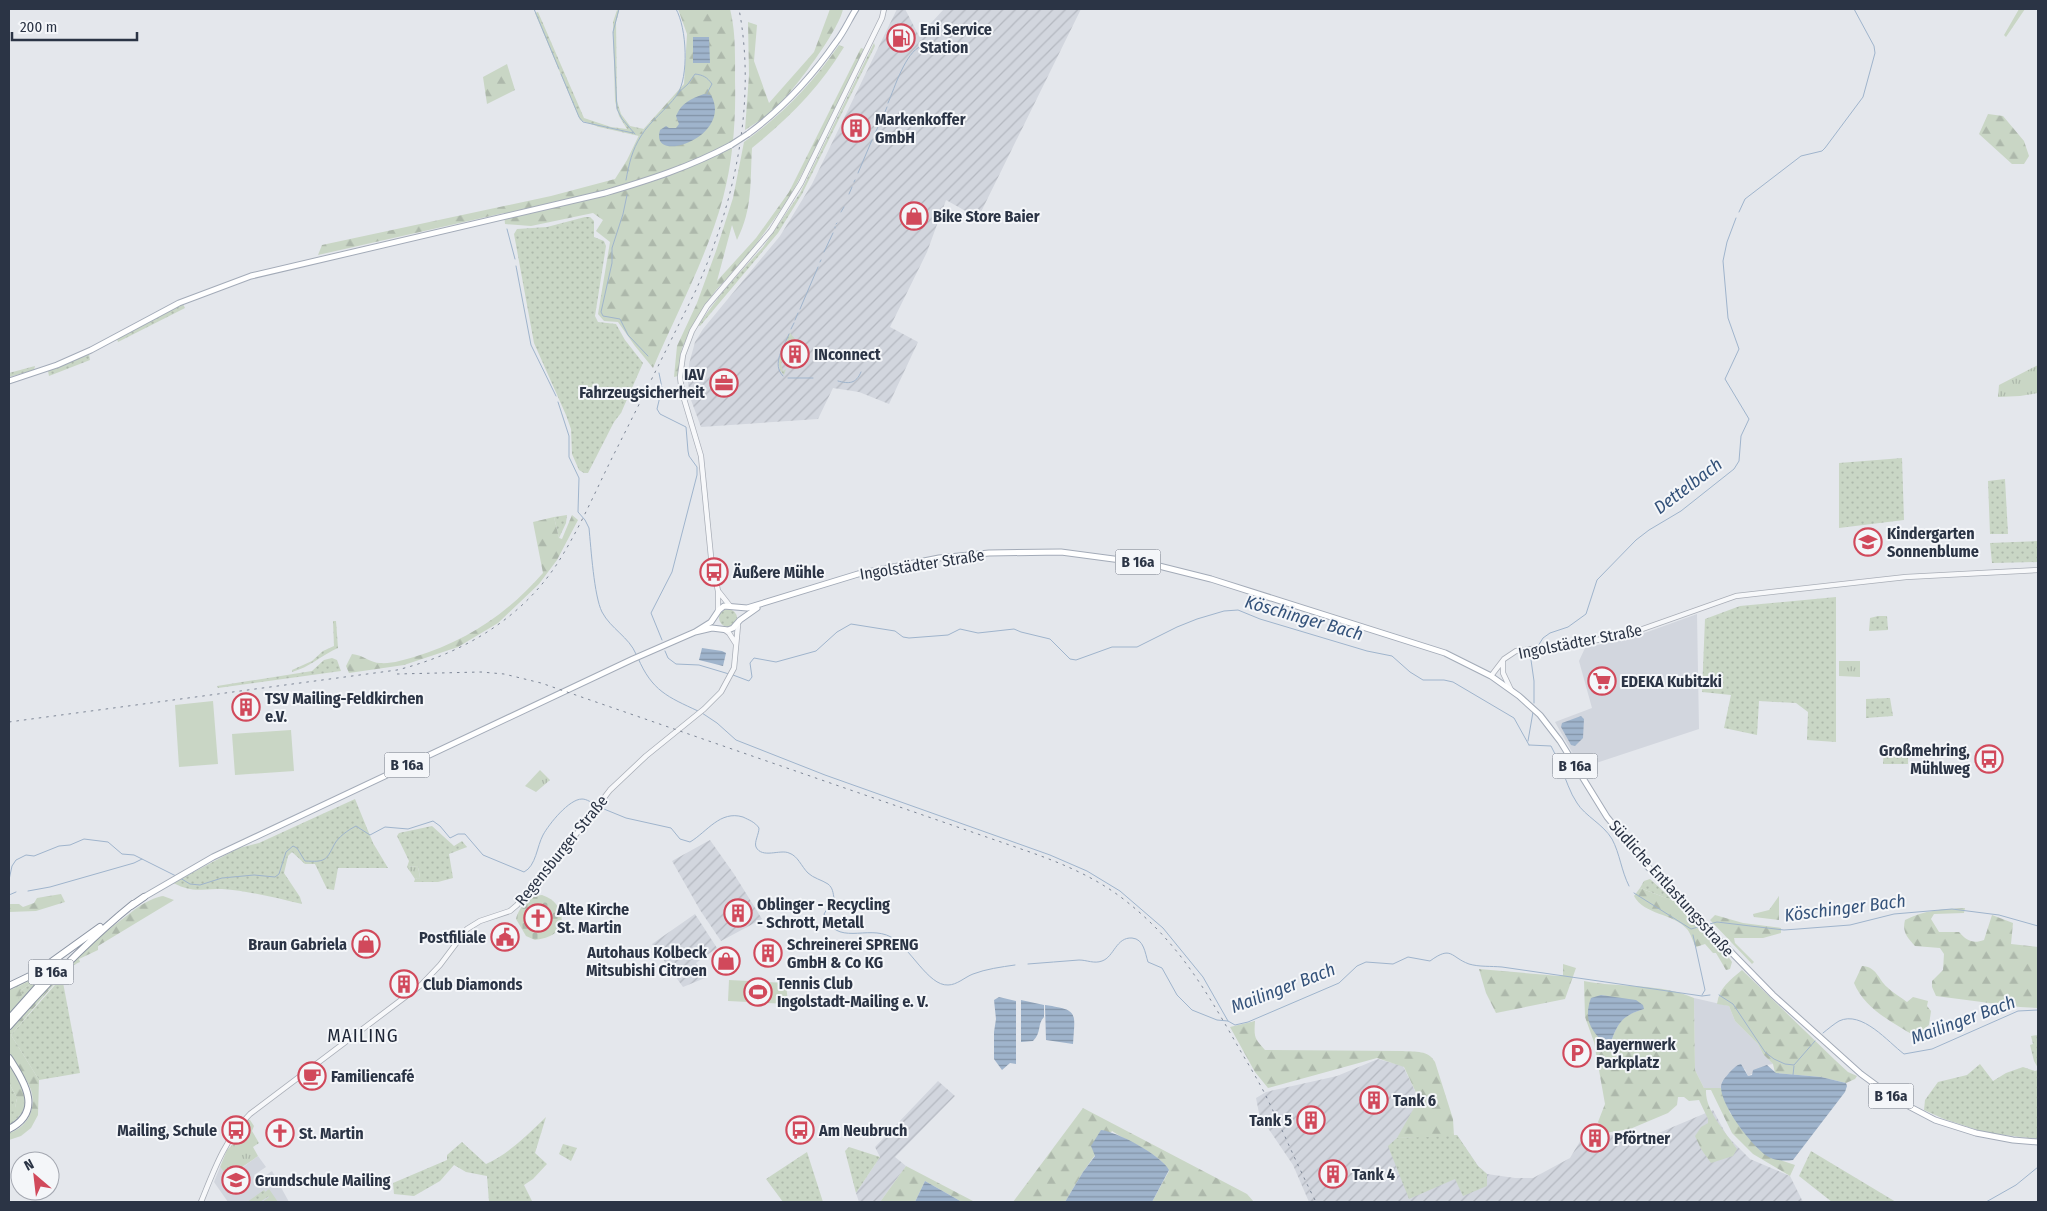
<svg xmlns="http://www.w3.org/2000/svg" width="2047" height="1211" viewBox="0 0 2047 1211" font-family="'Fira Sans Condensed',sans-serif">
<defs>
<pattern id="industrial-furrows" width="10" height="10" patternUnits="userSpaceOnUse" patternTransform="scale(1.25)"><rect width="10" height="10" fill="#d2d6de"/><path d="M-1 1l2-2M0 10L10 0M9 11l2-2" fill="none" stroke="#b4b8c0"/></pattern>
<pattern id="grass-dots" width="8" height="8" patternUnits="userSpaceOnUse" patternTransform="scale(1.25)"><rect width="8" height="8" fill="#c9d6c5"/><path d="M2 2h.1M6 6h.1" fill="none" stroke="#adb8ab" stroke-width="1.8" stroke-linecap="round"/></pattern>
<pattern id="forest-firs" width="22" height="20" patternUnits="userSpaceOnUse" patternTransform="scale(1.25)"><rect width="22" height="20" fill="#c9d6c5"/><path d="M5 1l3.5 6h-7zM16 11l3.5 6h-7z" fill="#adb8ab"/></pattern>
<pattern id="cemetery-stones" width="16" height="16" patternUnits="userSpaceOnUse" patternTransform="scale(1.25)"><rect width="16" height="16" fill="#c9d6c5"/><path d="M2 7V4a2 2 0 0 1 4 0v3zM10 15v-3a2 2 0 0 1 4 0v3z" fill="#adb8ab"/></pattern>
<pattern id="park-tufts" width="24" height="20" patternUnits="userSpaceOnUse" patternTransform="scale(1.25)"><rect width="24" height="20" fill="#c9d6c5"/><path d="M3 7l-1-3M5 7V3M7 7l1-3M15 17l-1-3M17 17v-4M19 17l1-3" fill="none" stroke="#adb8ab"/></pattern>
<pattern id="water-rules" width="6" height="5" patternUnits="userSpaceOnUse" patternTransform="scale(1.25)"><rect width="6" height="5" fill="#9fb4cc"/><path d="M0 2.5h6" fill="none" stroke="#8293a7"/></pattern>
</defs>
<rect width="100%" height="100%" fill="#e4e7ec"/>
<!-- built -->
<path fill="#d2d6de" d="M1697,614L1699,729L1581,768L1555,722L1592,708L1579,661L1585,648L1639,635Z
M1694,998L1729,1006L1735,1021L1758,1044L1763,1054L1773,1064L1767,1065L1748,1076L1745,1069L1722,1081L1721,1088H1704L1695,1070Z
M258,1156L266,1167L254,1175L258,1181L272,1171L289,1202H228L214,1182L220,1167L224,1172L235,1165L239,1170Z"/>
<!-- industrial -->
<path fill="url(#industrial-furrows)" d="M897,9H905L919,36L944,9H1081L978,218L946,200L927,252L890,327L918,342L889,404L859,392L833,388L818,419L701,427L691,400L688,383L689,364L695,342L703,329L780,236L812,184Z
M710,840L734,874L762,919L721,941L700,910L672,861Z
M695,914L717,948L696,963L705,978L683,987L652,944Z
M1378,1059L1403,1066L1419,1099L1398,1138L1457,1135L1478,1166L1487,1174L1515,1178H1533L1570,1158L1585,1133L1590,1132L1607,1136L1628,1132L1635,1143L1713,1110L1727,1136L1750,1159L1790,1176L1803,1202H1309L1293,1165L1266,1125L1261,1123L1256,1098L1266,1092L1337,1076Z
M938,1081L955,1096L895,1157L906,1166L880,1202H859L856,1193L880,1157L875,1147Z"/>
<!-- grass -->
<path fill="url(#grass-dots)" d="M617,10L619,11L616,22L617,101L621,114L630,126L644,129L639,136L599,127L580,120L535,13L538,12L584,118L611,127L627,129L619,116L615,101L613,22Z
M874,43L875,46L802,194L778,233L700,326L698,325L724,290L763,247L800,193Z
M585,217H590L594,221V237L604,241L606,246L595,316L598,322L616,324L625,340L643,363L621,413L614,422L588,473H584L579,470L572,454L571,429L566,415L534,343L514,234L517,229L547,227Z
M183,304L185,308L118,342L117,339Z
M790,333L795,339L794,341L791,340L784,357L790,360L789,362L783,360L781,364L783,371L786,369L784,375C772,364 785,346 790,333Z
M89,353L90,360L49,376L48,371Z
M35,366L34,370L9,377V373Z
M1902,458L1904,520L1839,528V463Z
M2005,479L2008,534H1990L1988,481Z
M567,515L566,523L559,538L554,517Z
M2038,541V562L1992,563L1990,543Z
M1836,597V742L1807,740L1808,712L1796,703L1759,701L1757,735L1724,728L1731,695L1702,692L1705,619L1740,606Z
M719 618a9 9 0 1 1 18 0a9 9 0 1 1-18 0Z
M1878,616H1887L1888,630L1869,631L1870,618Z
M333,621H336L338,648C322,655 310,667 292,672V670L312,661L323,651L334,646Z
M332,658L337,660L341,671L218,688L217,686L312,671L324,660Z
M1890,698L1893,716L1866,718V699Z
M1906,746L1908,752V764H1883L1884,747Z
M355,799L373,843L388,868H338L334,890L327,889L315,864H305L292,852L288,856L284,873L300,897L302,904C276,898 249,891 222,889C200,888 196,894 173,883L239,848L259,843Z
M432,826L454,846L462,841L467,847L449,854L453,878L438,882H414L415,879L420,878L418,866L407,867L409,861L397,836L399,833Z
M1650,879L1674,901L1640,888L1644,881Z
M67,953L9,1014V1008L18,998L20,991L37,980L38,976L16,988L9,989V988Z
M62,977L80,1073L39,1080L11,1035Z
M2038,1035V1068L2034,1061L2030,1045L2033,1044L2031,1036Z
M1980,1064L1993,1081L2006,1073L2023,1067L2035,1071L2038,1070V1139L1987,1133L1944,1119L1924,1110L1925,1100L1938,1082L1967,1075Z
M9,1083L17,1098L15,1108L23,1101V1090C31,1104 21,1117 9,1125Z
M546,1117L535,1153L547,1164L533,1179L524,1185L532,1201L529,1202H489L487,1176L466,1172L454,1165L440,1181L414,1196L394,1194L393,1183L447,1160V1155L462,1142L486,1164C509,1154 528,1134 546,1117Z
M1457,1135L1478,1166L1487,1174V1186L1463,1196L1455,1179L1409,1199L1388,1146L1397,1138Z
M563,1144L577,1148L571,1161L559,1154Z
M849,1147L880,1157L856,1193L845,1151Z
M1811,1151L1896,1202H1832L1799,1176Z
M807,1152L823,1202H783L766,1179Z
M264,1190L269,1196L260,1202H247Z"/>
<!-- forest -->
<path fill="url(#forest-firs)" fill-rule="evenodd" d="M678,9H730C736,33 735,56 735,81C736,121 733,160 723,198C707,257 677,312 653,368L635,346L618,322L604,321L598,314L610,242L596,231L603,220L593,213L531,226L505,224L504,213L318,255L322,245L551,196L615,179L627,160L640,133L684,84L687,34Z
M830,9H843C839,31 791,94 774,110C765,118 754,124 745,130L749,75L748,22L757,25L754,61L769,103L814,52Z
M2019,9H2025L2006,37L2004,35Z
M839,45L844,47C820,87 788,119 752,148C750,182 753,208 737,240L732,225L717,281L756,238L789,192L861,48L864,49L812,155L788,200L746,258L716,290L698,316L682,348L678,376L674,377L677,346L697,303L716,251L733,198L744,142C782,115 812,84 839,45Z
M507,64L515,90L487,104L483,77Z
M1988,114L2003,116L2024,141L2029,156L2024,164H2012L1979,134Z
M572,515L578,520L557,560L539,584L498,623L458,647L404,665L349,673L346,666L352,654C363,655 371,663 380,663C391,664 404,660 414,657C467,641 507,614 543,573L533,522L554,517L559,538L562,539Z
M1640,888L1674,901L1685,914L1730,959L1732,962L1730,969L1726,970L1716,953H1713L1705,944L1696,947C1693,942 1691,934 1687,929C1673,913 1644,915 1634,896Z
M61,894L65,902L36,911L9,912V901L10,904H19L23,907L34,903L37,898Z
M163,896L174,900L98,946V950L79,959L80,962C68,964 23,1022 11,1035L39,1080L38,1115L31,1128L21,1136L9,1140V1133C19,1130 27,1123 31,1112C39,1084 17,1074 9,1051C7,1046 9,1037 9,1031C46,989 83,947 129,914C139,906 151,898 163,896Z
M1779,896V920L1754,917L1753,914L1769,910Z
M1965,908L1964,913L1934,914L1931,919L1939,932H1959C1967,941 1973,944 1984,940L1992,915L2013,923L2011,944L2038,947V1008L2020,1007L1936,996L1932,987V981L1943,970L1944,954L1940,948L1915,946C1907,937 1902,932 1905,920C1924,910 1944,909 1965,908Z
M1715,915L1743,923L1781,928V933L1763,938H1734L1735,943L1754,962L1752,964L1710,920Z
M1563,964L1576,968L1565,999L1496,1013L1486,993L1479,969L1559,976L1563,975Z
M1862,966C1877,967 1878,979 1887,987C1893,993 1901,997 1907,1002L1913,997L1928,1001L1927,1006L1931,1011L1929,1025L1915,1036C1893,1023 1864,1008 1854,983Z
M1742,970L1835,1060L1848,1072L1857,1076L1855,1079L1846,1083L1821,1077L1775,1073L1773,1064L1763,1054L1758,1044L1735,1021L1729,1006L1717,1004C1719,988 1730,980 1742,970Z
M38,976L37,980L20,991L22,995L18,998L20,1001L9,1008V989L16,988Z
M1584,981C1620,988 1661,983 1694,998L1695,1070L1704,1088H1721L1730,1113L1783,1161L1795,1165L1790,1176L1753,1154L1732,1133L1711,1090H1706C1705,1111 1726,1132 1737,1149L1733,1156L1711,1163L1701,1149L1695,1136L1701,1127L1708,1123V1119L1699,1100L1689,1101L1684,1097H1678L1677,1105L1668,1113L1630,1129L1605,1133L1598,1122L1605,1104L1594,1042L1585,1017ZM1601,995L1615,998L1644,1009C1624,1015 1619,1020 1612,1039Z
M1255,1021C1254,1037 1254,1038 1265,1050L1403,1051C1416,1052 1428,1050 1435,1062L1453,1119L1454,1136L1397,1138L1419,1099L1404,1067L1377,1058L1268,1088L1255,1072L1230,1027Z
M9,1064C16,1076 34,1100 17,1114L15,1108L17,1098L9,1083Z
M1083,1108L1247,1194L1254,1202H1152L1169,1171C1160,1153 1128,1142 1112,1131L1083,1172L1065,1202H1013Z
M906,1166L973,1201L972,1202H962L925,1181L915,1202H880Z"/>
<!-- cemetery -->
<path fill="url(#cemetery-stones)" d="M542,895C556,900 561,908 562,922C557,936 547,938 535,940L526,936L516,919C519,906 530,896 542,895Z"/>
<!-- park -->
<path fill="url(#park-tufts)" d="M2038,365V393L2020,396L1998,397L1999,385Z
M1839,661H1860V677L1839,676Z
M540,770L550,780L536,792L525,786Z
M418,866L420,878L415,879L407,867Z
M248,1120H250L254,1126L252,1131L259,1143L253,1147L258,1156L238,1170L235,1165L224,1172L220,1167L227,1150L236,1141Z"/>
<!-- pitch -->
<path fill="#c9d6c5" d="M213,701L218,764L179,767L175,705Z
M291,730L294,771L235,775L232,734Z
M729,980L786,983L788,1004L728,1001Z
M269,1189L278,1202H262L269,1197L265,1192Z"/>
<!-- water -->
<path fill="url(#water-rules)" d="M693,37H709L710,63H693Z
M704,94L711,95C734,137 649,166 660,130L666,126L669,128H676L679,124L676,116C682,102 691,99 704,94Z
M702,648L722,651L726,653L723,666L699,660Z
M1581,716L1584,719L1583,738L1575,746L1571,745L1561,727L1562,723Z
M1601,995L1636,1000L1643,1005L1644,1009C1625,1015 1619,1020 1612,1039L1605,1043C1589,1030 1584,1017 1591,998Z
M999,997L1016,1001V1064L1010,1063L1002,1070L994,1059V1032L996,1019L994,1000Z
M1021,1000L1044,1005V1017C1037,1024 1042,1032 1033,1041L1021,1042Z
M1045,1005C1079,1010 1075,1012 1073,1044L1046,1040Z
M1741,1064L1748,1076L1752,1075L1753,1070L1767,1065L1776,1073L1821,1077L1846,1083L1847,1086L1845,1092L1793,1160C1785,1161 1775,1161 1767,1156C1752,1146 1720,1105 1721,1086C1722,1080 1726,1077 1729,1073C1733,1069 1736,1065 1741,1064Z
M1101,1130C1118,1132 1161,1155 1169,1170L1152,1202H1065L1083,1172L1095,1156L1091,1146Z
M925,1181L962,1202H915Z"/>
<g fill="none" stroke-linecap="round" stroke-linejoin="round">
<!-- stream -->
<path stroke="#9fb4cc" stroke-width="1" d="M534,9L559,69
M619,9L613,32L617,109L622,119L635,134
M561,74L579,117L583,122L633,133
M678,93L688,84L695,74C703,75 707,77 712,84L706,95
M888,103C895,87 905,53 921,46
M882,119L887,107
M875,133L880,123
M858,173L872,140
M626,180C629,164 632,150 641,136C650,121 666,110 677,95C689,77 687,28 676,9
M854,182L855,180
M849,194L852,187
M627,195L623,214L612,248V263L601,312L603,316L620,319L628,335L648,356
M841,212L844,207
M1739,212L1745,199L1801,156L1822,151L1825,148L1863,97L1875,53L1874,46L1854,9
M836,224L837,223
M835,228V227
M507,229L515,259
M824,252L833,233
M820,262L821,260
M516,266L531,345L556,396
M800,309L818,267
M795,320L798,313
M791,329L794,323
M659,373L662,388L657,409L660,414L686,427L688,451L689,456L697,467V475L672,572L651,613L662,640
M783,376C771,364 784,347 789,334
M788,378H813
M838,381C849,384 856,384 861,372
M558,402L569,436V457L579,478L578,512L585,520L589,528C591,548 594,596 602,612C611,629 629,637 636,654
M1538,646L1543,638L1550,633L1568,627L1586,614L1597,580L1636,540L1649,530L1681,511L1734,469L1739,461L1741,436L1749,419L1725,379L1739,349L1728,318L1723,261L1727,242L1736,218
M665,651L668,658L676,664L699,665L729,674
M638,658C652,691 668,697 698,711
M733,675L749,681L752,677L750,663L754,658L776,662L816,651L837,632L851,624L895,631L903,637L909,638L948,635L960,629L978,633L1014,629L1021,632L1050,639L1070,659L1076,660L1112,647H1137L1177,627L1197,619L1224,611L1238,610L1260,619L1367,651L1392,656L1410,672L1423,680H1444L1453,682L1514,718L1529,745
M1534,703V681L1531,660L1536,650
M702,713L717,723L736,740L825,775L1050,855L1087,871L1120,891L1163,928L1203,977L1228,1021
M1528,741L1533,712
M1529,745L1551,746L1560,764
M1561,768C1566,779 1570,793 1577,803C1585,816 1603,824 1612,839C1620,854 1621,870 1629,886
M599,807L626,818L671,828L680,839L690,842C707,832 720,810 743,817C749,820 755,822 759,828C759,834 754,842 756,847C762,859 780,849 789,853C798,856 801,866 808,873C813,878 822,880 828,884C833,888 833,893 834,898L824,914C836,948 867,924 891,937C910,947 928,986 948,985C957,985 965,977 973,974C986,969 1001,967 1015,965
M180,878L190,884L200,885L222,878L254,875L275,877L279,874L286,852L293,846L297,848L305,861C325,862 326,861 334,845C338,837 348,830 356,826L370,835L385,827L408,829L433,821L440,826L450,838L458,834H465L483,855L524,872C536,866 537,846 543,835C549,824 569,799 582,799C587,799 592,803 596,805
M9,880L12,866L16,860L26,855L34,856L59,846L70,845L84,839L108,842L122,854L134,855L142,859
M28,891L50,887L134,863L142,859L176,876
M1634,893L1691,929L1702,926
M9,895L16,892
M1706,925L1717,922L1784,930L1798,929L1850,925L1894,914L1952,909L1999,915L2038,926
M1693,935L1705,990L1702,995
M1028,964C1045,963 1062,961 1079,960C1087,960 1094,964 1102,961C1114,957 1116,937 1132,938C1144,939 1145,953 1148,962L1162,968L1177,995L1192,1010L1217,1020L1228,1021L1235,1025L1248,1022L1339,983L1357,966L1366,962L1393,964L1408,957L1430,961C1452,945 1450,957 1469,964C1479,967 1491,966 1502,967L1702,996L1710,995
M1719,995L1733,1004L1765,1052L1774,1059L1785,1064L1794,1065L1815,1041
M1823,1033C1828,1029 1834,1024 1839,1021C1862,1010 1888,1042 1904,1054L1932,1049L2018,1011L2038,1010
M1793,1075L1794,1066
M1986,1202L2016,1185L2038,1167"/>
<!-- minor casing -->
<g stroke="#a9aeb7" stroke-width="6">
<path id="minor" d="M719,592L730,606
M718,611V591L711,557L701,456L682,392L680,377L683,355L692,331L707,306L771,231L801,183L882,18L884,9
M725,630L729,633L736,644
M1503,662V673L1511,690
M1491,676L1504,659L1516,651L1583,643L1634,632L1736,596L1906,577L2038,570
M201,1202C214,1170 225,1139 250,1114L421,985L440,965L467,929L480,921L510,911L517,905L564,850L610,790L646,756L704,709L721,692L734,668L738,625"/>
</g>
<!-- major casing -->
<g stroke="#a3abb8" stroke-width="7">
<path id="major" d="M748,134C783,108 811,78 836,42C844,32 849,20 856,9
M9,381L57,365L91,350L179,303L251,276L605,193C649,180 690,167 731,145
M695,632L711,622L719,610L724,606L747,608L858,574L939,558L989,553L1061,552L1151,564L1211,579L1445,653L1491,676L1519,696L1540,715L1560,741L1607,817L1648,867L1773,995L1861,1074L1895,1099L1935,1120L1976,1133L2013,1140L2038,1142
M144,897L213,857L633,659L695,632L712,628L728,630L733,628L740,620L757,608"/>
</g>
<!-- highway casing -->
<g stroke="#8b94a3" stroke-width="8">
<path id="highway" d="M131,906L144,897
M9,986L36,973L100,927
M9,1019L49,974
M9,1026C48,982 87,941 133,904
M9,1058C24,1082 44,1111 9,1129"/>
</g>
<!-- minor -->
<use href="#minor" stroke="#f7f8fa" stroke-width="4.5"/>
<!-- major -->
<use href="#major" stroke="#fff" stroke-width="5"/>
<!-- highway -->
<use href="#highway" stroke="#fff" stroke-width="6"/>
<!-- rail -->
<path stroke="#7d8696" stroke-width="1" stroke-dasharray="2.5 5" stroke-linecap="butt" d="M397,674L481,672L504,674L541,683L1024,850C1059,862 1093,876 1122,898C1173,937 1201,982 1232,1036C1243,1056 1256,1076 1266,1096C1283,1131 1298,1167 1316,1202
M9,722L397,670C461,654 520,620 557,564C579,530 595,492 613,456C641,401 668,346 696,290C734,204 757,104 739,9"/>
<!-- major-bridge casing -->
<g stroke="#a3abb8" stroke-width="7" stroke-linecap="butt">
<path id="major-bridge" d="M731,145L748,134"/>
</g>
<!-- major-bridge -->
<use href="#major-bridge" stroke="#fff" stroke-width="5"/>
</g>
<!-- icons -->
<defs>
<g id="fuel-ring" transform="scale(1.4375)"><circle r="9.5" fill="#f4f6f9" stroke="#d1495b" stroke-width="1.5"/><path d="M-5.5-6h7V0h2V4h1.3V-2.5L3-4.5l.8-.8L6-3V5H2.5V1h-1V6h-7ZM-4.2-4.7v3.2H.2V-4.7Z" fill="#d1495b"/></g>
<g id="building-ring" transform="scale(1.4375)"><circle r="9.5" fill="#f4f6f9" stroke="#d1495b" stroke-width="1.5"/><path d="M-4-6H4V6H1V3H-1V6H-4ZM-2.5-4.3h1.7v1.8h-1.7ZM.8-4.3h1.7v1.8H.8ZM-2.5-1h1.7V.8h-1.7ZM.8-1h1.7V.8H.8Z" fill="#d1495b"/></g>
<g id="shop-ring" transform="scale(1.4375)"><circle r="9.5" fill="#f4f6f9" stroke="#d1495b" stroke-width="1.5"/><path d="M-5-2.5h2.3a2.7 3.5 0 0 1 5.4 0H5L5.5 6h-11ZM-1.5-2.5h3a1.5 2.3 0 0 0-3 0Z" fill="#d1495b"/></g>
<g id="office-ring" transform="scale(1.4375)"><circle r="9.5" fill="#f4f6f9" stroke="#d1495b" stroke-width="1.5"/><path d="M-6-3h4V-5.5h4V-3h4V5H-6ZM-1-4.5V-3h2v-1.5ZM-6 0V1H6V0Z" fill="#d1495b"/></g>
<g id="school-ring" transform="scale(1.4375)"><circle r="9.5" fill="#f4f6f9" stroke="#d1495b" stroke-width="1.5"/><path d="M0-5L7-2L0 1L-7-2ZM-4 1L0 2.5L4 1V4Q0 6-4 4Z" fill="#d1495b"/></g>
<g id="bus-ring" transform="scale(1.4375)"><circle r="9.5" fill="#f4f6f9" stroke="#d1495b" stroke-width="1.5"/><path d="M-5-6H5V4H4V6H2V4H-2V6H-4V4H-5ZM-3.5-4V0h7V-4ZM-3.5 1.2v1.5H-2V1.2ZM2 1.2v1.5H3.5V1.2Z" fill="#d1495b"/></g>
<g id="supermarket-ring" transform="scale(1.4375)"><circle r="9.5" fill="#f4f6f9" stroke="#d1495b" stroke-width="1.5"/><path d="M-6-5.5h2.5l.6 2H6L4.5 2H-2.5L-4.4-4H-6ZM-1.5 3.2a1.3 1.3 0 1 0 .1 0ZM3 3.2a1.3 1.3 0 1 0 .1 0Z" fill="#d1495b"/></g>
<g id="church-ring" transform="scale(1.4375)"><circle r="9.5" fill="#f4f6f9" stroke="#d1495b" stroke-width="1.5"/><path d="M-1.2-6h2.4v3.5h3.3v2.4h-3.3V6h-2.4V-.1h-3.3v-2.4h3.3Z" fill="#d1495b"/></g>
<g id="civic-ring" transform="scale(1.4375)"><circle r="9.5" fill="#f4f6f9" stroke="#d1495b" stroke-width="1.5"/><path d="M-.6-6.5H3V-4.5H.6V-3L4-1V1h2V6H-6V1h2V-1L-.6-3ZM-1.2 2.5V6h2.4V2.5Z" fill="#d1495b"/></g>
<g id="stadium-ring" transform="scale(1.4375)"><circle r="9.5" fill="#f4f6f9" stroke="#d1495b" stroke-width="1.5"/><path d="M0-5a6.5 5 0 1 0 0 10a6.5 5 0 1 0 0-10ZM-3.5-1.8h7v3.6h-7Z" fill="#d1495b"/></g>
<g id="parking-ring" transform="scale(1.4375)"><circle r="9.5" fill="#f4f6f9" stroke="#d1495b" stroke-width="1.5"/><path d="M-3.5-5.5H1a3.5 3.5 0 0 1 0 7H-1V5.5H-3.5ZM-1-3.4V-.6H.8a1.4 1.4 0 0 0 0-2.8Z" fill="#d1495b"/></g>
<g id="cafe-ring" transform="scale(1.4375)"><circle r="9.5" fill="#f4f6f9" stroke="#d1495b" stroke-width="1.5"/><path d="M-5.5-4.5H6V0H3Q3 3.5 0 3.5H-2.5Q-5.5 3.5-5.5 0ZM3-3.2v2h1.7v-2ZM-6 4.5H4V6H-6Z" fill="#d1495b"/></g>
</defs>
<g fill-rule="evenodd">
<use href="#fuel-ring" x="901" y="38"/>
<use href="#building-ring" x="856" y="128"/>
<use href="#shop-ring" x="914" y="216"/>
<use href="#building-ring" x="795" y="354"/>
<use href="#office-ring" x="724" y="383"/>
<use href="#school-ring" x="1868" y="542"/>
<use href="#bus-ring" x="714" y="572"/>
<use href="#supermarket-ring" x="1602" y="681"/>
<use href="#building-ring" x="246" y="707"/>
<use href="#bus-ring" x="1989" y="759"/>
<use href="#building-ring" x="738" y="913"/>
<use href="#church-ring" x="538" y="918"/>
<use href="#civic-ring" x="505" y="937"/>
<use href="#shop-ring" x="366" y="944"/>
<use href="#building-ring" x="768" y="953"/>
<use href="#shop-ring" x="726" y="961"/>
<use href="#building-ring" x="404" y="984"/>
<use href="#stadium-ring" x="758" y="992"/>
<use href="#parking-ring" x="1577" y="1053"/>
<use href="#cafe-ring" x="312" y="1076"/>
<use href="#building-ring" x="1374" y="1100"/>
<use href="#building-ring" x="1311" y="1120"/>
<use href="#bus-ring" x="236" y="1130"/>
<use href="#bus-ring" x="800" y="1130"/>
<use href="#church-ring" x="280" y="1133"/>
<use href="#building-ring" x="1595" y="1138"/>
<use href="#building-ring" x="1333" y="1174"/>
<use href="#school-ring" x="236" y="1180"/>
</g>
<g text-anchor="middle" stroke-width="4" stroke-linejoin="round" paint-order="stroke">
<!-- shield labels -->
<g fill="#f4f6f9" stroke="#676e7b" stroke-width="1">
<rect x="1115.5" y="549.5" width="45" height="25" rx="4"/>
<rect x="384.5" y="752.5" width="45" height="25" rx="4"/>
<rect x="1552.5" y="753.5" width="45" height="25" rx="4"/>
<rect x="28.5" y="959.5" width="45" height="25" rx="4"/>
<rect x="1868.5" y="1083.5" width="45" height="25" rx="4"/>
</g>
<g font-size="15" font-weight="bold" fill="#2b3445">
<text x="1138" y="567">B 16a</text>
<text x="407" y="770">B 16a</text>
<text x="1575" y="771">B 16a</text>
<text x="51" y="977">B 16a</text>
<text x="1891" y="1101">B 16a</text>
</g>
<!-- poi labels -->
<g font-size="16" font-weight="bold" fill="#2b3445" stroke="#f4f6f9" text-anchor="start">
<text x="920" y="35">Eni Service<tspan x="920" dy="18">Station</tspan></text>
<text x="875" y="125">Markenkoffer<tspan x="875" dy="18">GmbH</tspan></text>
<text x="933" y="222">Bike Store Baier</text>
<text x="814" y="360">INconnect</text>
<text x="705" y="380" text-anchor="end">IAV<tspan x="705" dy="18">Fahrzeugsicherheit</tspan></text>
<text x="1887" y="539">Kindergarten<tspan x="1887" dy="18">Sonnenblume</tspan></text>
<text x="733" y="578">Äußere Mühle</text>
<text x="1621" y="687">EDEKA Kubitzki</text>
<text x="265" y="704">TSV Mailing-Feldkirchen<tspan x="265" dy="18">e.V.</tspan></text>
<text x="1970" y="756" text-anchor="end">Großmehring,<tspan x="1970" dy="18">Mühlweg</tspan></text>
<text x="757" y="910">Oblinger - Recycling<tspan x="757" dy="18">- Schrott, Metall</tspan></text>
<text x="557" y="915">Alte Kirche<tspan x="557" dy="18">St. Martin</tspan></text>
<text x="486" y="943" text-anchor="end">Postfiliale</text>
<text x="347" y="950" text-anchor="end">Braun Gabriela</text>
<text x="787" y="950">Schreinerei SPRENG<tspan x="787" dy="18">GmbH &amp; Co KG</tspan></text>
<text x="707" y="958" text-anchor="end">Autohaus Kolbeck<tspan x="707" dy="18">Mitsubishi Citroen</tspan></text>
<text x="777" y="989">Tennis Club<tspan x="777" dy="18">Ingolstadt-Mailing e. V.</tspan></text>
<text x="423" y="990">Club Diamonds</text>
<text x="1596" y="1050">Bayernwerk<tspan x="1596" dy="18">Parkplatz</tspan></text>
<text x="331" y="1082">Familiencafé</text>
<text x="1393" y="1106">Tank 6</text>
<text x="1292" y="1126" text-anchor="end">Tank 5</text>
<text x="217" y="1136" text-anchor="end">Mailing, Schule</text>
<text x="819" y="1136">Am Neubruch</text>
<text x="299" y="1139">St. Martin</text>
<text x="1614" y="1144">Pförtner</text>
<text x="1352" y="1180">Tank 4</text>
<text x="255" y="1186">Grundschule Mailing</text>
</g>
<!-- street labels -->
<g font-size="16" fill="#2b3445" stroke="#f4f6f9">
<text transform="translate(922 564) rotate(-9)" y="6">Ingolstädter Straße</text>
<text transform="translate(1580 641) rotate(-11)" y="6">Ingolstädter Straße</text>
<text transform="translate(561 850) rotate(-51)" y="6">Regensburger Straße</text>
<text transform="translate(1672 888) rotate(48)" y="6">Südliche Entlastungsstraße</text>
</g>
<!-- water labels -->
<g font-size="18" font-style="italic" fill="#34527a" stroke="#f4f6f9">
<text transform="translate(1688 486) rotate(-37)" y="6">Dettelbach</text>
<text transform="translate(1304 618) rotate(16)" y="6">Köschinger Bach</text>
<text transform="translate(1845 908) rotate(-7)" y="6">Köschinger Bach</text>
<text transform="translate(1283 988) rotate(-21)" y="6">Mailinger Bach</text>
<text transform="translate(1963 1020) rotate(-20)" y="6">Mailinger Bach</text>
</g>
<!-- quarter labels -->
<g font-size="19" letter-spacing="1" fill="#1d2536" stroke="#f4f6f9">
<text x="363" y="1042">MAILING</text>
</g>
</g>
<!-- border -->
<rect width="2047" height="1211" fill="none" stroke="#2b3445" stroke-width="20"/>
<!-- north arrow -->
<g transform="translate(35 1176) rotate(332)"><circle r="24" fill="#f4f6f9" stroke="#a4a8b1"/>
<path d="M0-4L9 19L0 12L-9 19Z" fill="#d1495b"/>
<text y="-8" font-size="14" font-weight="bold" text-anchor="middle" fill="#2b3445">N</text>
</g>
<!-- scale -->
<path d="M12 32v8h125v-8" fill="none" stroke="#2b3445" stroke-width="2.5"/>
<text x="20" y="32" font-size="15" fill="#2b3445" stroke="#f4f6f9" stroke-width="4" paint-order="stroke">200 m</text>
</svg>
